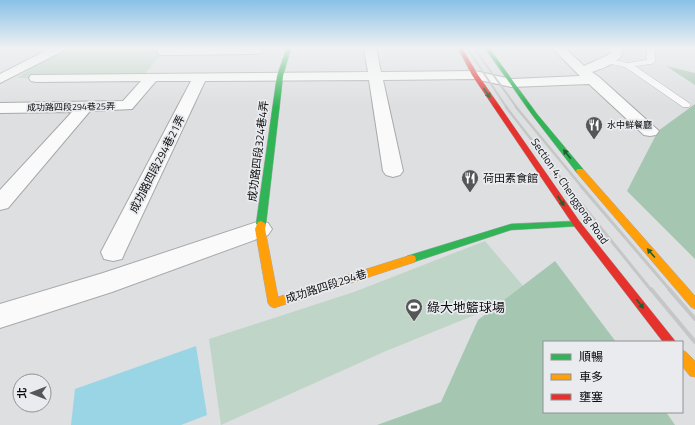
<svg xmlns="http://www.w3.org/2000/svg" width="695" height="425" viewBox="0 0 695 425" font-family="'Titillium Web','Noto Sans TC',sans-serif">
<rect width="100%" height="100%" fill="#dddfe1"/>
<!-- green -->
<path fill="#bfd5c7" d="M62,48H167L141,78H17Z
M485,241L529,293L386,351L221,425L209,339L354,292Z"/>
<!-- forest -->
<path fill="#a5c7b1" d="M666,66L695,73V85Z
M695,104V259L627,191L658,131Z
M555,261L616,342H544V412H666L675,425H377L441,402L478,320Z"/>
<!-- water -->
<path fill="#9ad5e6" d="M196,346L207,415L181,425H71L75,389Z"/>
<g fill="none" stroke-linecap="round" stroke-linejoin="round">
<!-- lane casing -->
<g stroke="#a8a9ab" stroke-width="1">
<path id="lane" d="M647,48H655V62L651,64L635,66L689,103L691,105L689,107H683L625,67L606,63L605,61L609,59L628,63L647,60Z"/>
</g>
<!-- street casing -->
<g stroke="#a8a9ab" stroke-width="2">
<path id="street" d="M51,48H65L63,51L0,83V74Z
M159,48H261L263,50L261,53L257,54L163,55L159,54L157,51Z
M364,48H376L381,72L475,71L511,79L580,76L552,48H565L584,66L608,55L611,53V48H623C624,62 603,68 592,72L599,77L659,131L656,135L650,136L644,135L589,84L511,87L475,79L383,80L403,171L400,175L393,177L386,175L383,171L369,80L205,81L125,252L122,259L113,261L104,259L101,252L191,81H156L132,109L90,111L8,208L0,210V190L72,112L0,113V103L123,101L141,81L36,82L31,81L29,78L31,75L368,72Z
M260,221L268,223L272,229L268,235L112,292L0,328V304L103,273Z"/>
</g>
<!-- fast casing -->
<g stroke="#a8a9ab" stroke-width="1">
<path id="fast" d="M287,48H291L283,76L266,224L261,227L256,224L277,76Z
M485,48H489L537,114L583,169L584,171L583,173H577L533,116Z
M577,221L580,222L582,224L580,226L511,230L411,263L407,262L406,259L407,256L511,224Z"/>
</g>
<!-- slow casing -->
<g stroke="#a8a9ab" stroke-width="1">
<path id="slow" d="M577,169H583L695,296V309L691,307L577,173L576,171Z
M261,221L266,224L265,229L278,297L411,255L415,256L416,259L415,262L274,308L270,306L268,303L255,229L258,222Z
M682,350L686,352L695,361V377L690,376L682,366Z"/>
</g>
<!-- jam casing -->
<g stroke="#a8a9ab" stroke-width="1">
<path id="jam" d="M458,48H462L478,75L580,222L676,342H663L574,226L472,75Z"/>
</g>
<!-- lane -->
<use href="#lane" fill="#fafafa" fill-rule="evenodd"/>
<!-- street -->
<use href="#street" fill="#fafafa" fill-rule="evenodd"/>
<!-- fast -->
<use href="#fast" fill="#30b455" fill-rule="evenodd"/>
<!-- slow -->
<use href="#slow" fill="#ff9f0a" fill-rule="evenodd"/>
<!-- jam -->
<use href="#jam" fill="#e5322d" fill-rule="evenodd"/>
<!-- rail-far3 -->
<path stroke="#c5c6c6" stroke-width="2" d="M467,48L507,108
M474,48L517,108"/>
<!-- rail-far2 -->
<path stroke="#c5c6c6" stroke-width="2.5" d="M506,107L568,187
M516,107L582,187"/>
<!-- rail-far1 -->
<path stroke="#c5c6c6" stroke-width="3" d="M567,186L651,290
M581,186L670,290"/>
<!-- rail -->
<path stroke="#c5c6c6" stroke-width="4" d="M651,289L695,342
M669,289L695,319"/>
</g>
<!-- one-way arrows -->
<defs><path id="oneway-solid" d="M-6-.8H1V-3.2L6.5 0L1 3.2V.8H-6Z"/></defs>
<g fill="#1e6032">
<use href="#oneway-solid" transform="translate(487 93) rotate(56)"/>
<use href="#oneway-solid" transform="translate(567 154) rotate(-129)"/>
<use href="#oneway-solid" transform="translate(561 201) rotate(56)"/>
<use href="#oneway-solid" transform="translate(651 253) rotate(-131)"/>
<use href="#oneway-solid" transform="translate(640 304) rotate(52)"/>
</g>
<!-- sky -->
<linearGradient id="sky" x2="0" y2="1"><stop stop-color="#89c1e7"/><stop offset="0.45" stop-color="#f0f1f2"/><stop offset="1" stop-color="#f0f1f2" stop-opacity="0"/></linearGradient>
<rect width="695" height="107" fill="url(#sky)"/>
<!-- icons -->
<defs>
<g id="restaurant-pin" transform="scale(0.9)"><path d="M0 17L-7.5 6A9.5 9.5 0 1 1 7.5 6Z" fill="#555658" stroke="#e9ebef"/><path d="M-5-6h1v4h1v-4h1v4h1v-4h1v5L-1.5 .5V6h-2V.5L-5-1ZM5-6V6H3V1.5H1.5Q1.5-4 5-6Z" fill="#fff"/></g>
<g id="stadium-pin" transform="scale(0.9)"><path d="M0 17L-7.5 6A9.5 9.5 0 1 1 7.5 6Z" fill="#555658" stroke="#e9ebef"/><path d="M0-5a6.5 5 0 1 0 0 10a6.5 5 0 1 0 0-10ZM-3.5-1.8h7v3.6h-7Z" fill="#fff"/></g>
</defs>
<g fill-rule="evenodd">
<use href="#restaurant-pin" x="594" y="125"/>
<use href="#restaurant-pin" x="470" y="178"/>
<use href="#stadium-pin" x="414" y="307"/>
</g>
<g text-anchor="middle" stroke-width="3.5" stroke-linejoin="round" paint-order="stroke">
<!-- far-street labels -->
<g font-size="9" fill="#0c0d0e" stroke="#e9ebef">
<text transform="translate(71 107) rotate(-1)" y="3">成功路四段294巷25弄</text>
</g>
<!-- far-poi labels -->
<g font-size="9" fill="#0c0d0e" stroke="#e9ebef" text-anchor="start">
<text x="607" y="128">水中鮮餐廳</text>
</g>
<!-- street labels -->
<g font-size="11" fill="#0c0d0e" stroke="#e9ebef">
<text transform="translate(258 151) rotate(-83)" y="4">成功路四段324巷4弄</text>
<text transform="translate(157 164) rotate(-63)" y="4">成功路四段294巷21弄</text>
<text transform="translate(570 191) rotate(55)" y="4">Section 4, Chenggong Road</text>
<text transform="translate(326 286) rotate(-18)" y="4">成功路四段294巷</text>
</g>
<!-- poi labels -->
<g font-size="11" fill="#0c0d0e" stroke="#e9ebef" text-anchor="start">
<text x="483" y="182">荷田素食館</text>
</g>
<!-- near-poi labels -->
<g font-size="13" fill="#0c0d0e" stroke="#e9ebef" text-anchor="start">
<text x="427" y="312">綠大地籃球場</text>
</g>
</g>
<!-- legend -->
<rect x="543" y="341" width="140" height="72" fill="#e9ebef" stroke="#919295"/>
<rect x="551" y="354" width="20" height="6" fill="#30b455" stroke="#919295"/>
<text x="579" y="361" font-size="12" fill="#0c0d0e">順暢</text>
<rect x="551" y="374" width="20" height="6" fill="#ff9f0a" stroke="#919295"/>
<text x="579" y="381" font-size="12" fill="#0c0d0e">車多</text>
<rect x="551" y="394" width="20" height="6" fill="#e5322d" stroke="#919295"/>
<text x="579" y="401" font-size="12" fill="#0c0d0e">壅塞</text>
<!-- north arrow -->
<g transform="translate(32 393) rotate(270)"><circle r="19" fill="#e9ebef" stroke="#919295"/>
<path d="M0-3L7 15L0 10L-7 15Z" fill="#555658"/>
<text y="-6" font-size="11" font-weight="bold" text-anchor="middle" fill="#0c0d0e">北</text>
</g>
</svg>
